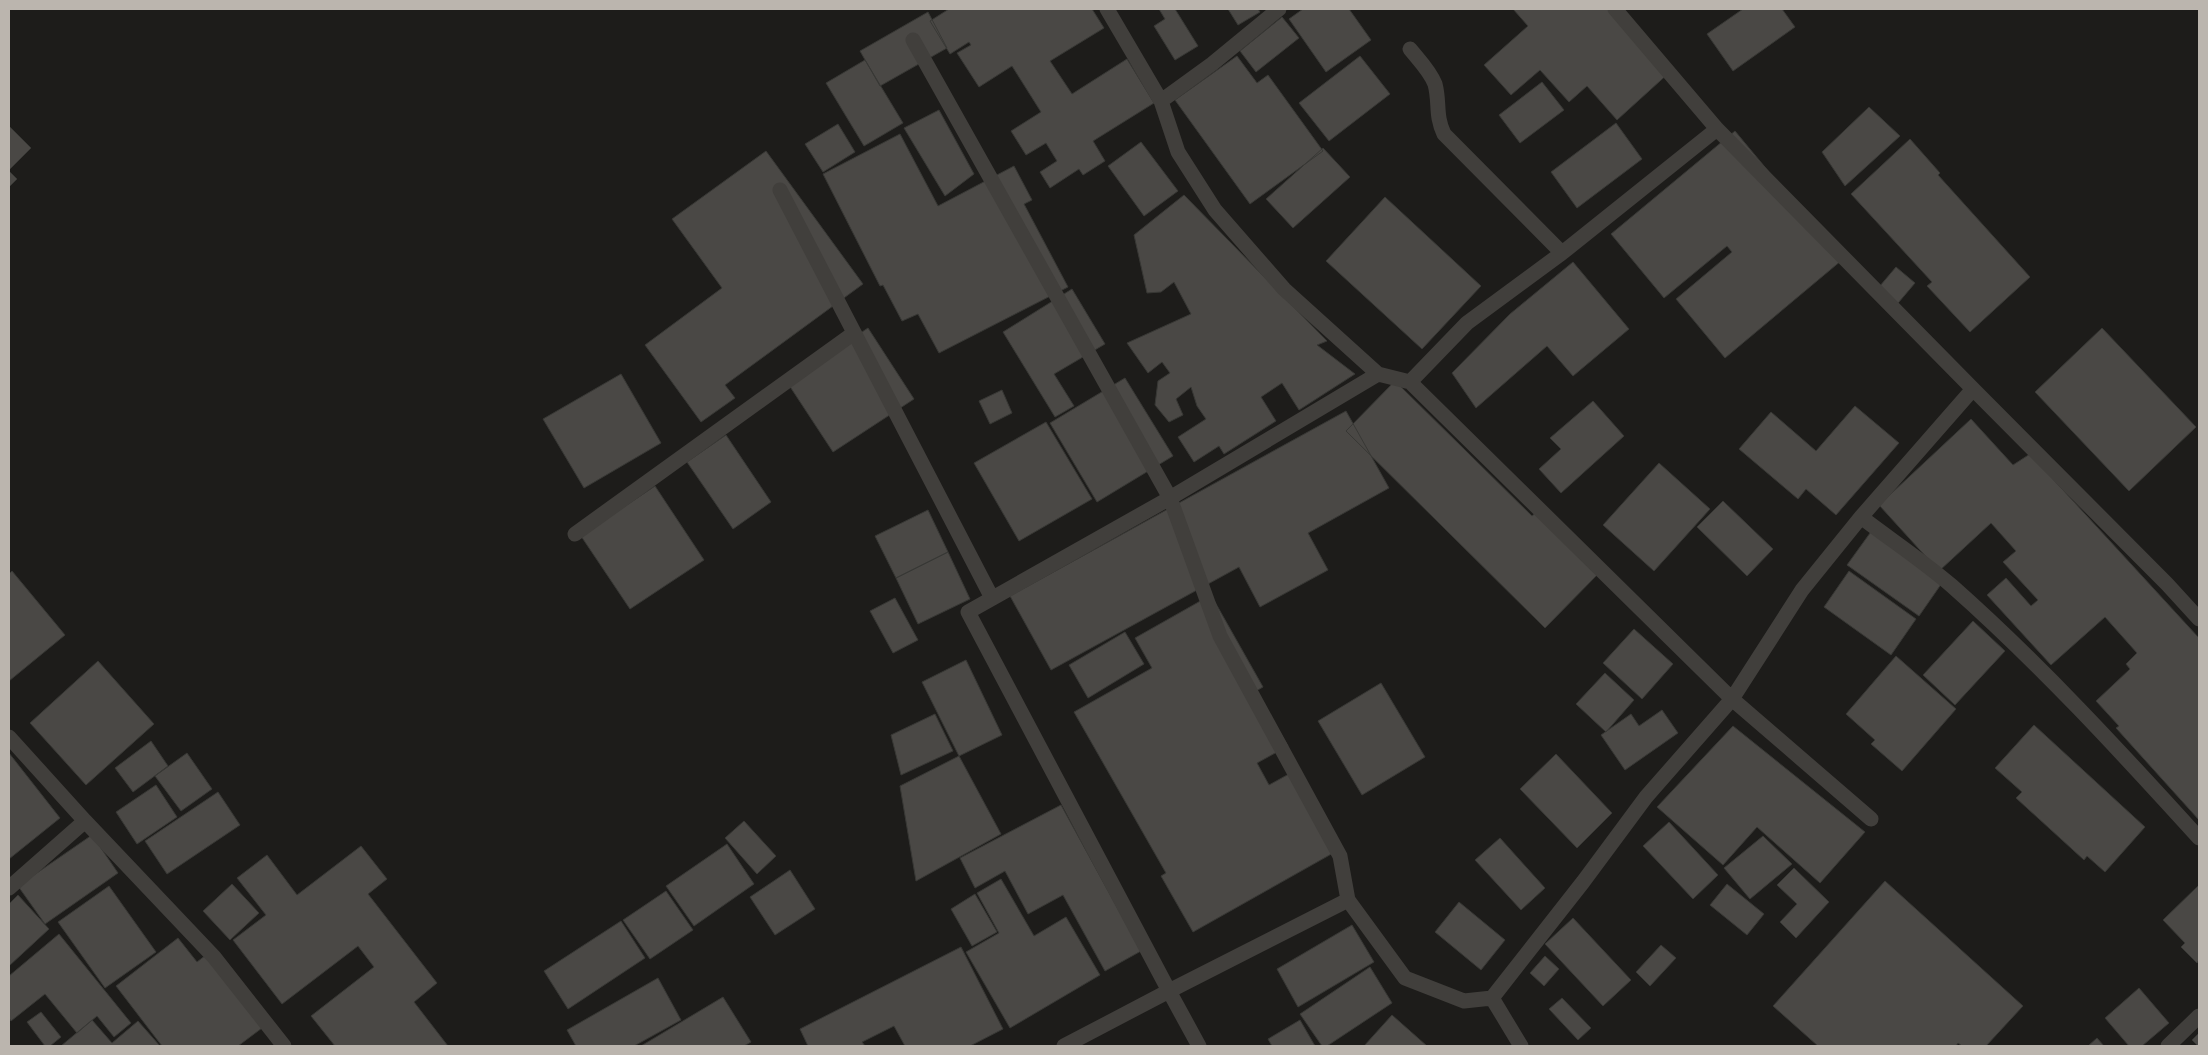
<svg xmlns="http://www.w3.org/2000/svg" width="2208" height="1055" viewBox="0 0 2208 1055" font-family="'Golos Text',sans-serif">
<rect width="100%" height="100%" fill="#1d1c1a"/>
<!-- building -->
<path fill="#4a4845" stroke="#383835" d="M949,9H1092L1104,28L1050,61L1072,94L1127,59L1154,103L1093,141L1105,161L1083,175L1079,169L1050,188L1040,172L1057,161L1046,143L1026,155L1011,131L1041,112L1012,66L979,87L957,53L971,45L969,42L950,54L930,21Z
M1159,9H1175L1198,46L1175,60L1154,26L1165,19Z
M1228,9H1258L1260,12L1238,25Z
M1303,9H1349L1371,40L1326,72L1289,19Z
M1513,9H1616L1671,71L1617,120L1587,86L1569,102L1540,70L1511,95L1484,65L1528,26Z
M1743,9H1782L1795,27L1733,71L1707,34Z
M928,12L947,48L880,86L860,51Z
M1282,17L1299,38L1256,72L1240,51Z
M1237,56L1257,83L1268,75L1323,151L1250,204L1175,100Z
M1360,56L1390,94L1329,141L1299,103Z
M865,60L903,123L864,146L826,83Z
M1542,82L1564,110L1520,143L1499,115Z
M1869,107L1900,136L1845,186L1822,152Z
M939,110L974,174L945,196L904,128Z
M1616,123L1642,159L1577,208L1551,172Z
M838,124L855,152L823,172L805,144Z
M9,126L31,148L9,170Z
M1735,131L1842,260L1725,358L1676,299L1732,252L1727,246L1664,298L1611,234Z
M900,134L938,206L1014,166L1032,200L1024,204L1068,287L939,353L918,314L902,321L883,285L880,286L823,174Z
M1910,139L1940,173L1938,175L2030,277L1970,332L1927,286L1932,282L1851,194Z
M1141,142L1178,191L1144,216L1108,166Z
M1323,148L1350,177L1293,228L1266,199Z
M766,151L863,284L725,385L735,398L701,422L645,345L722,288L672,219Z
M9,171L17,179L9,187Z
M1184,195L1327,341L1317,345L1355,374L1299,410L1282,383L1261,397L1276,421L1224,454L1219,446L1194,462L1178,437L1206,419L1197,406L1191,387L1176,399L1183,415L1169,422L1155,405L1158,381L1170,373L1162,362L1148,373L1127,343L1191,314L1174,282L1161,292L1147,293L1134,235Z
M1385,197L1481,286L1422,349L1326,261Z
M1573,262L1629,329L1573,376L1547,346L1476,408L1452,373L1510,314Z
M1896,267L1915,283L1893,309L1874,293Z
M1072,289L1105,344L1054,374L1074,406L1055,417L1003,332Z
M868,328L914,399L833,452L787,382Z
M2102,328L2196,427L2129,491L2035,392Z
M621,374L661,443L584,488L543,419Z
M1125,378L1173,456L1097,502L1050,423Z
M1395,381L1532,516L1538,511L1600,572L1545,628L1346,431Z
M1002,390L1012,413L990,424L979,401Z
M1593,401L1624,436L1561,493L1539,469L1561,449L1550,438Z
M1855,406L1899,443L1836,515L1806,489L1798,499L1739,449L1771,412L1816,451Z
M1346,411L1389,488L1308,533L1328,570L1260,607L1239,567L1051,670L1010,596Z
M1971,419L2013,465L2030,454L2199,638V820L2116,728L2119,726L2096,701L2130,669L2126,664L2137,653L2105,617L2051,665L1987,595L2006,578L2031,606L2038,600L2003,562L2016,551L1991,523L1939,571L1879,505Z
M1046,422L1092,499L1019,541L974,463Z
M726,435L771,502L733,529L687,462Z
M1659,463L1710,509L1654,571L1603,525Z
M655,486L704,560L630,609L581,536Z
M1723,501L1773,549L1747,576L1697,527Z
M928,510L948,552L896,578L875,536Z
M1873,529L1944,580L1919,616L1847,565Z
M948,552L970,599L918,624L896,578Z
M12,571L65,635L9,681V574Z
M1849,571L1916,619L1891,655L1824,607Z
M1211,595L1263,687L1256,691L1288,746L1257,763L1269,785L1298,769L1342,848L1193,932L1161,876L1166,873L1074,712L1152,668L1135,638Z
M895,598L918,640L893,653L870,611Z
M1973,621L2005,651L1955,705L1923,675Z
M1634,629L1673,664L1642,699L1603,663Z
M1125,632L1144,664L1088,698L1069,665Z
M1896,656L1956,709L1902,771L1871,744L1875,740L1846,714Z
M966,660L1002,735L959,756L922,682Z
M98,661L154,724L86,785L30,723Z
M1605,673L1634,700L1606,732L1576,704Z
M1381,683L1425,757L1362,795L1318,721Z
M1662,710L1678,733L1625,770L1601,735L1631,714L1639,726Z
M935,714L953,751L901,775L891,735Z
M2034,725L2145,827L2105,872L2087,856L2084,860L2016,798L2022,792L1995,768Z
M1733,726L1865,832L1820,883L1757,827L1723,865L1657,807Z
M151,741L168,766L133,792L115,768Z
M9,753L60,818L9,859Z
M187,753L212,789L181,811L155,776Z
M1556,754L1612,813L1577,848L1520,789Z
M959,756L1001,834L916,881L900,786Z
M156,785L177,817L137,844L116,812Z
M218,792L240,825L167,874L145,841Z
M1061,805L1141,951L1105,971L1063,895L1028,914L1005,871L975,888L960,858Z
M744,821L776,856L757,874L725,838Z
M1669,822L1718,875L1693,899L1643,846Z
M92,835L118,873L45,924L18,886Z
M1763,836L1792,864L1750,899L1724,868Z
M1500,838L1545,888L1521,910L1475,860Z
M727,844L754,884L694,926L666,886Z
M361,846L387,879L368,894L437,983L414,1002L448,1046H335L311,1016L374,967L358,946L282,1004L233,940L266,915L237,878L267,855L297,895Z
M1794,868L1829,902L1796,938L1780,922L1797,904L1777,885Z
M790,870L815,909L775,935L750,897Z
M1001,879L1034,936L1066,917L1100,975L1010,1028L966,952L999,933L977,893Z
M1885,881L2023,1006L1986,1046H1962L1958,1043L1956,1046H1818L1773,1006Z
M232,884L259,913L230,940L203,911Z
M1727,884L1764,914L1747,935L1710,905Z
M2199,885V960L2197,963L2181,947L2185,943L2163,920Z
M109,886L156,952L105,988L58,922Z
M666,891L693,930L650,959L623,920Z
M975,894L997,932L972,946L951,909Z
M18,895L49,929L9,966V904Z
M1459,902L1505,940L1481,970L1435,932Z
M1573,918L1631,980L1603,1006L1545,944Z
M621,921L645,958L568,1009L544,971Z
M1352,925L1374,962L1298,1007L1277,969Z
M59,934L131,1023L114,1037L97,1016L77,1033L45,994L11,1021L9,1018V976Z
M178,938L197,962L206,955L262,1028L238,1046H162L116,986Z
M1661,945L1676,958L1650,986L1636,972Z
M961,947L1003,1029L970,1046H905L894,1026L862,1042L865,1046H808L800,1029Z
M1545,956L1559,969L1544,986L1530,973Z
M1370,967L1392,1003L1327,1046H1322L1300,1014Z
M658,978L681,1020L634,1046H576L567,1030Z
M2139,988L2169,1023L2142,1046H2129L2105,1018Z
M723,997L751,1042L744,1046H641Z
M1562,998L1591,1028L1578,1040L1549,1009Z
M41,1012L61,1037L50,1046H45L27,1022Z
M1392,1015L1427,1046H1364Z
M92,1020L112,1043L138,1021L160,1046H61Z
M1300,1020L1315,1046H1272L1268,1039Z
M2199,1033V1046H2198L2192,1040Z
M2097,1038L2104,1046H2088Z"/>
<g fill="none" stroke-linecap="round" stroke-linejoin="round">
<!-- street -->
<path stroke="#413f3c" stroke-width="15" d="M1107,9L1161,101L1178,152L1215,210L1284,289L1378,374
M1615,9L1717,129L1973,389
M913,40L1170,498L1220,636L1340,856L1348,900
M1410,49C1419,60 1430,71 1435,84C1440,103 1435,115 1444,134L1562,253
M1161,101L1212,64L1279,9
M780,190L992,598
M1410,382L1467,323L1562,253L1717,129
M1861,517C1891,540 1923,561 1952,586C2040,664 2120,751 2199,838
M575,534L854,333
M9,737L85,821L214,957L284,1046
M1871,819L1732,699L1802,590L1861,517L1973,389L2167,584L2199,619
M9,888L85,821
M1064,1046L1169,991L968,612L1170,498L1378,374L1410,382L1732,699L1646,797L1583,882L1492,998L1521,1046
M1199,1046L1169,991L1348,900L1405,978L1464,1001L1492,998
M2168,1046L2199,1016"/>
</g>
<!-- border -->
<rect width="2208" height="1055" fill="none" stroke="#bbb5ae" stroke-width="20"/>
</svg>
